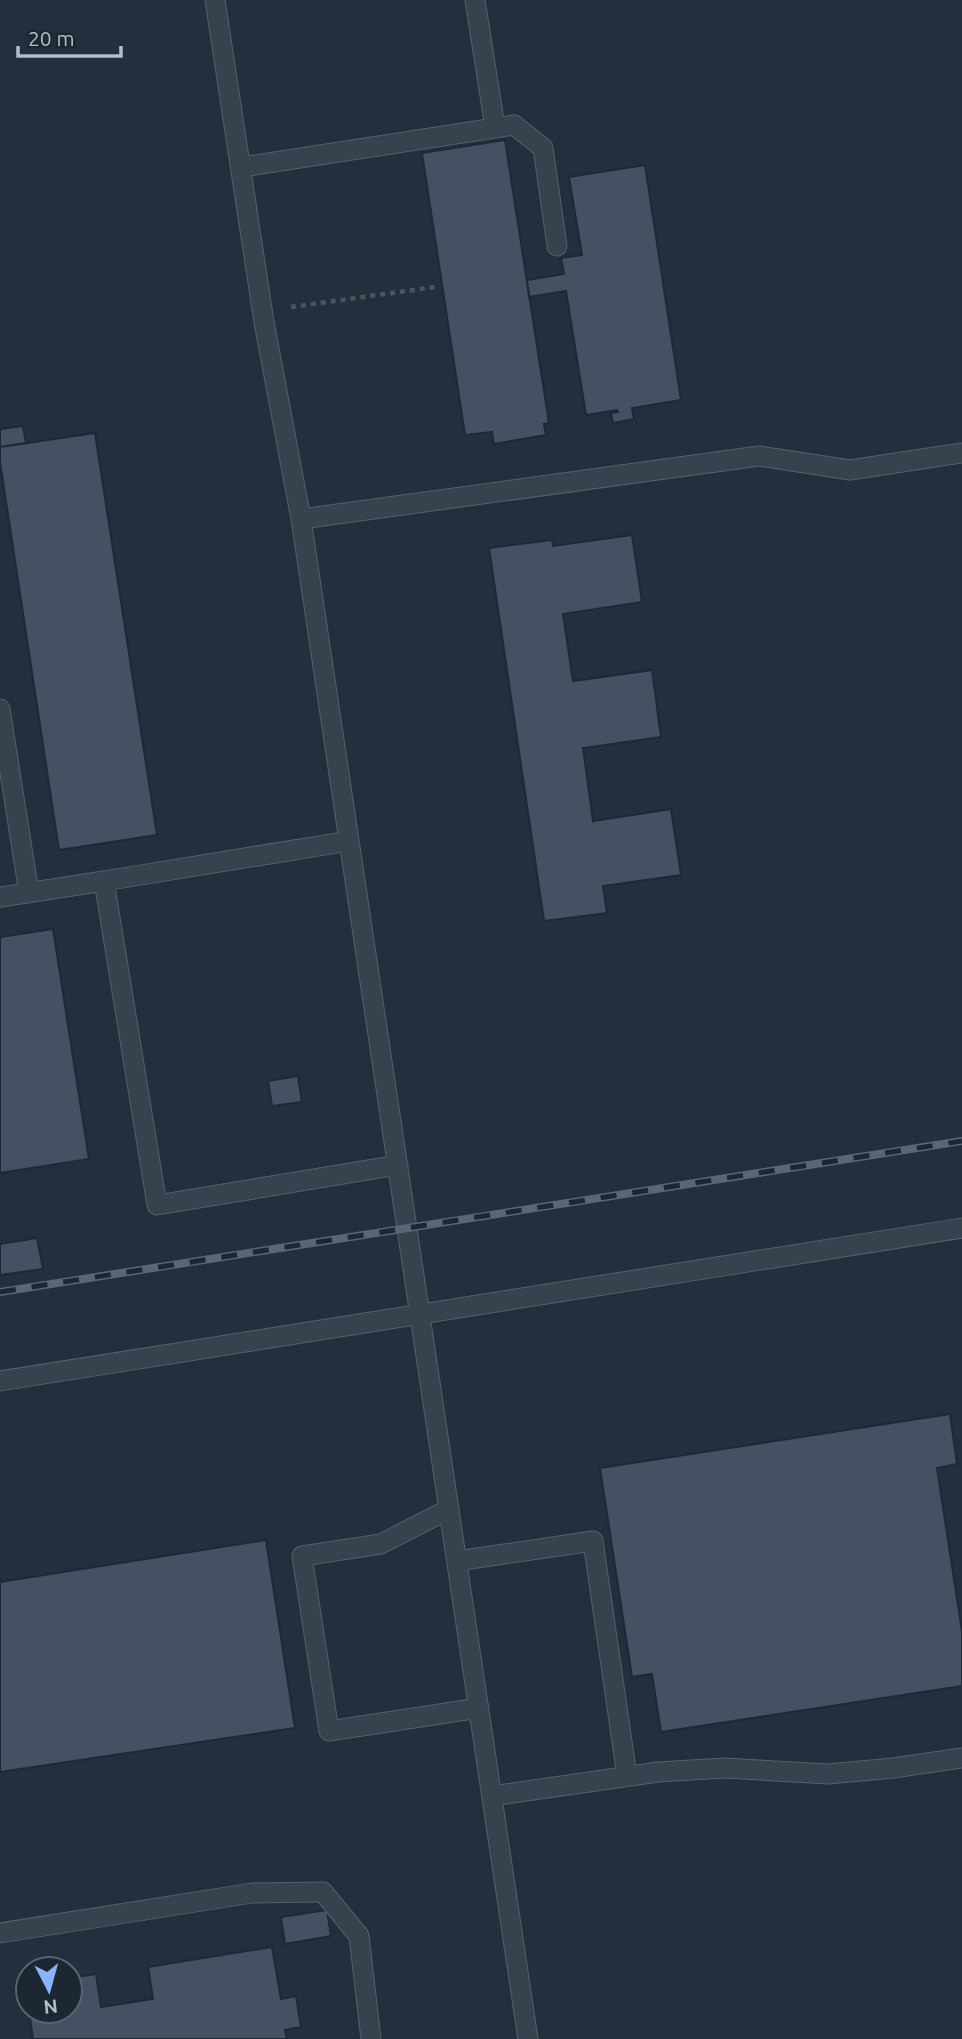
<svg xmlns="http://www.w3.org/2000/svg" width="962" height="2039" viewBox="0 0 962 2039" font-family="Ubuntu,sans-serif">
<rect width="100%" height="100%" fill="#242f3e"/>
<!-- building -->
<path fill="#455162" stroke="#1f2835" stroke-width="2" d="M505,140L549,423L544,424L546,435L494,444L492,432L465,435L422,153Z
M645,165L681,400L632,408L634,419L613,423L611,413L618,412L617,410L586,415L566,291L529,297L527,280L564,274L561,258L582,255L569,177Z
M23,426L26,443L0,447V429Z
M95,433L157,835L59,850L0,462V447Z
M632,535L642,602L563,614L573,681L652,670L661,737L583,748L593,821L671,809L681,875L603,886L607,913L544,921L489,548L552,540L553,546Z
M53,929L89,1159L0,1173V937Z
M298,1076L302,1102L272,1106L268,1081Z
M37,1238L43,1269L0,1275V1244Z
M950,1414L957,1464L937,1468L962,1631V1686L661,1732L652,1674L632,1677L600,1468Z
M266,1540L295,1728L0,1772V1582Z
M327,1910L331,1936L285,1944L281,1917Z
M272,1947L281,1999L296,1996L301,2027L285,2030L287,2039H33L29,2011H70V1978L96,1974L101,2007L153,1999L148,1967Z"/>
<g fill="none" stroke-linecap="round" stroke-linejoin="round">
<!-- service casing -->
<g stroke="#565f6c" stroke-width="21">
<path id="service" d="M215,0L264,322L301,519L528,2039
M475,0L495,127
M242,167L514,125L543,148L557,246
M301,519L759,456L850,470L962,453
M0,709L29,893
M349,841L104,881L157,1205L398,1165
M0,897L104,881
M0,1381L962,1228
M449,1509L381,1544L302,1556L329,1731L479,1708
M457,1561L593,1541L627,1776
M492,1796L658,1772L725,1768L828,1774L893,1768L962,1758
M0,1933L252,1893L323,1892L359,1936L371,2039"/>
</g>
<!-- path -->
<path stroke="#44595c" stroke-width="4.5" stroke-dasharray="5 5" stroke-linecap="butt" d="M291,307L435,287"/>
<!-- service -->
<use href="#service" stroke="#38414e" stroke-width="19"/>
<!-- rail casing -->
<g stroke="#5a6575" stroke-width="8">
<path id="rail" d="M0,1292L962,1141"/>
</g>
<!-- rail -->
<use href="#rail" stroke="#1d2633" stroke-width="5" stroke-dasharray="16" stroke-linecap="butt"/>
</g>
<!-- north arrow -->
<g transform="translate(49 1990) rotate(174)"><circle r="33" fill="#1d2633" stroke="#59626f" stroke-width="2"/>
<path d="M0-5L12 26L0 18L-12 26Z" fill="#8ab4f8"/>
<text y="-10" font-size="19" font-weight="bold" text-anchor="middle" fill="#b4bcc9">N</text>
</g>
<!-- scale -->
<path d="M18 46v10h103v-10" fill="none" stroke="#b4bcc9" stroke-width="3.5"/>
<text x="28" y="46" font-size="21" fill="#b4bcc9" stroke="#1d2633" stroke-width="5" paint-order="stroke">20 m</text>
</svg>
